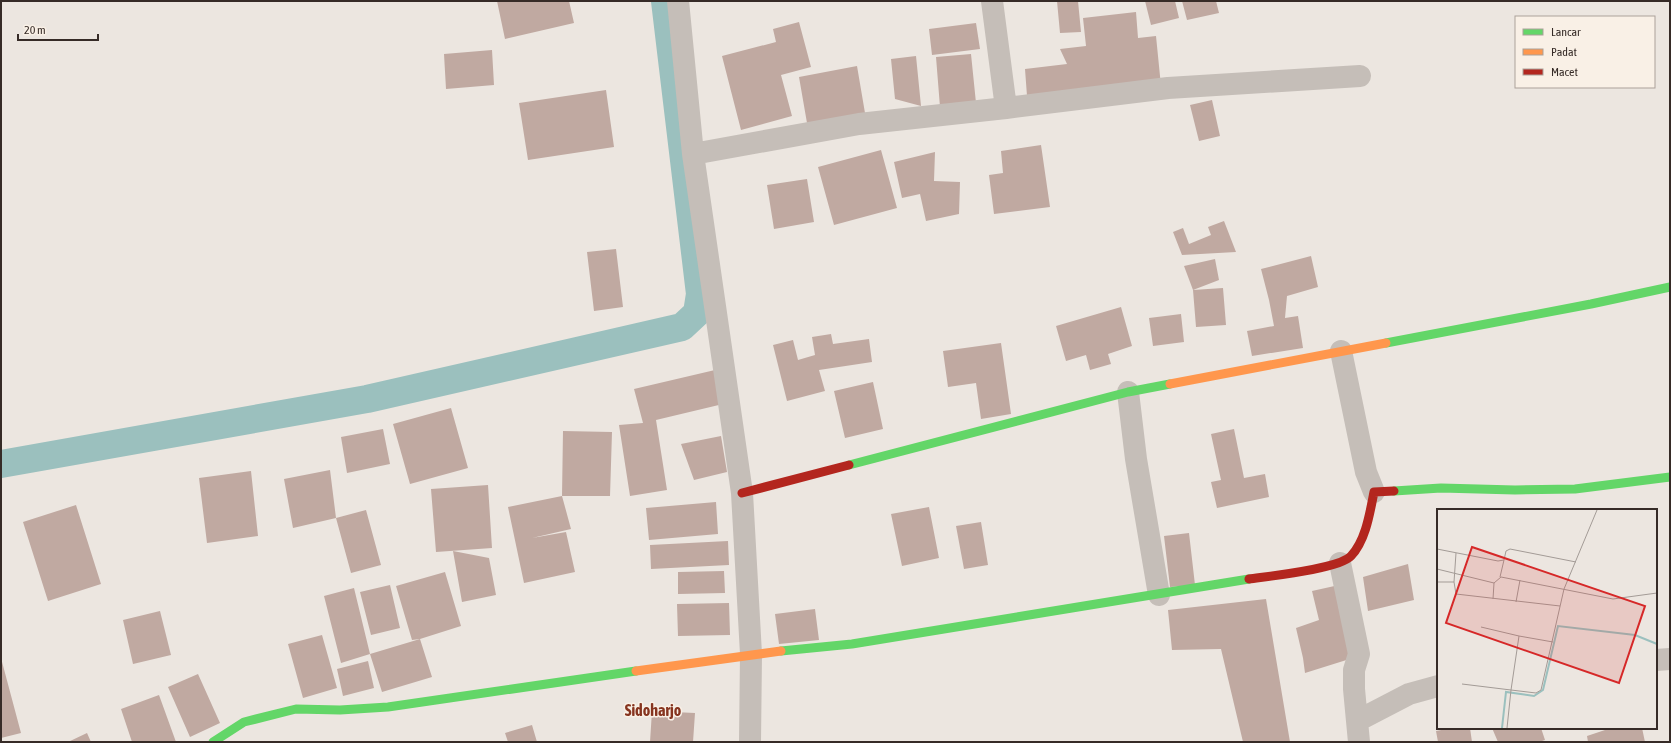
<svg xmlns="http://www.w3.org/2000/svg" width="1671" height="743" viewBox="0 0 1671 743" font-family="'Asap Condensed',sans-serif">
<rect width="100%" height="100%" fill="#ece6e0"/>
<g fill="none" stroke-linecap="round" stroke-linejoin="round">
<!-- canal -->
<path stroke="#9bc0be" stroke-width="28" d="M1,464L367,399L682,327L697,313L700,294L665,1"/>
</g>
<!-- building -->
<path fill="#c0a9a1" d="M497,1H569L574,23L505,39Z
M1057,1H1078L1081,32L1060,33Z
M1145,1H1175L1179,18L1151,25Z
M1182,1H1216L1219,13L1187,20Z
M1136,12L1138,38L1156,36L1161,86L1027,96L1025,69L1067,64L1060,49L1086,46L1083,18Z
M799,22L811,67L781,75L792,116L741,130L722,56L776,42L773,29Z
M976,23L980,49L932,55L929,29Z
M492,50L494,85L446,89L444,54Z
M971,54L976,103L940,107L936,57Z
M916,56L921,106L895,99L891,59Z
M857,66L865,113L807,123L799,77Z
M606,90L614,147L528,160L519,103Z
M1212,100L1220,136L1199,141L1190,105Z
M1041,145L1050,207L994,214L989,175L1003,173L1001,151Z
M881,150L897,208L834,225L818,167Z
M935,152L934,181L960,182L959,214L926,221L920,194L902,198L894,162Z
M807,179L814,222L774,229L767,185Z
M1224,221L1236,252L1182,255L1173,232L1183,228L1189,244L1211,235L1208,227Z
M616,249L623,307L594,311L587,252Z
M1311,256L1318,287L1287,296L1285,318L1298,316L1303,348L1252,356L1247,331L1274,326L1269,300L1261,269Z
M1215,259L1219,280L1193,290L1184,266Z
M1223,288L1226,325L1196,327L1193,290Z
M1121,307L1132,346L1108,354L1111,364L1090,370L1086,355L1066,361L1056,326Z
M1181,314L1184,342L1153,346L1149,318Z
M831,334L833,344L869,339L872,362L819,370L825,391L787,401L773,345L793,340L798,360L815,355L812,337Z
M1001,343L1011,414L981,419L976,383L948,387L943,351Z
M715,370L723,404L656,420L667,490L630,496L619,425L643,423L634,389Z
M873,382L883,429L845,438L834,391Z
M451,408L468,468L410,484L393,424Z
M383,429L390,464L347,473L341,437Z
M1234,429L1244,478L1265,474L1269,497L1217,508L1211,482L1221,480L1211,434Z
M563,431L612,432L610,496H562Z
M721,436L727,472L694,480L681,444Z
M330,470L336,518L293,528L284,479Z
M251,471L258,536L207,543L199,478Z
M488,485L492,548L436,552L431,489Z
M562,496L571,529L532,538L566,532L575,572L524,583L508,507Z
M716,502L718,534L649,540L646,508Z
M76,505L101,584L48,601L23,522Z
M929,507L939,558L902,566L891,514Z
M366,510L381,565L351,573L336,518Z
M981,522L988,565L964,569L956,526Z
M1189,533L1195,585L1170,587L1164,536Z
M728,541L729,565L651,569L650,545Z
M453,551L489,558L496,595L462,602Z
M1408,564L1414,600L1368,611L1363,577Z
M724,571L725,593L678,594V572Z
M445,572L461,626L420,639L432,677L382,692L370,654L420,639L412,640L396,586Z
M390,585L400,628L371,635L360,592Z
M1339,585L1356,657L1305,673L1303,658L1296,628L1319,620L1312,591Z
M354,588L370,654L341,663L324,596Z
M1266,599L1290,742H1243L1221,649L1172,650L1168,610Z
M729,603L730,635L678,636L677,604Z
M815,609L819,640L779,644L775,614Z
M160,611L171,655L133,664L123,620Z
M322,635L337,688L303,698L288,644Z
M1,658L21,733L1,738Z
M368,661L374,688L343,696L337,669Z
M198,674L220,723L190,737L168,687Z
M159,695L176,742H132L121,709Z
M652,711L695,713L693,742H650Z
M532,725L537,742H508L505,733Z
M1452,728H1470L1472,742H1438L1436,731Z
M1492,728H1541L1545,740L1539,742H1498Z
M1611,728H1642L1645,742H1608L1607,737L1608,742H1588L1587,736Z
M87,733L91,742H68Z"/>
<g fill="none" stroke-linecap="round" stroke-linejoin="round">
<!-- street -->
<path stroke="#c5beb8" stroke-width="22" d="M678,1L693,154L742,493L751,654L750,742
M1006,108L1168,88L1360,76
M693,154L859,124L1006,108L992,1
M1341,351L1366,472L1374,492
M1128,392L1136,459L1159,595
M1340,563L1359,654L1354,670V689L1357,721
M1656,660L1670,659
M1359,742L1357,721L1409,694L1438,686"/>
<!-- fast -->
<path stroke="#63d668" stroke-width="9" d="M1386,343L1591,304L1670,287
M849,465L1128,392L1170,384
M1394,491L1441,488L1515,490L1575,489L1670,477
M781,651L852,644L1249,579
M213,742L244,722L296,709L340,710L388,707L636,671"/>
<!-- slow -->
<path stroke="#ff974d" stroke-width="9" d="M1170,384L1386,343
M636,671L781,651"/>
<!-- jam -->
<path stroke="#b3261e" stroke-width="9" d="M742,493L849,465
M1249,579C1270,576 1339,569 1351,556C1366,540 1370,512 1374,492L1394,491"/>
</g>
<g text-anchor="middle" stroke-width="3" stroke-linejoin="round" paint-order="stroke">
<!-- quarter labels -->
<g font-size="16" font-weight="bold" fill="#86341f" stroke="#f9f0e6">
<text x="653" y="716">Sidoharjo</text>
</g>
</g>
<!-- overview -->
<g transform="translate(1437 509)">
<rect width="220" height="220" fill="#ece6e0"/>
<path fill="none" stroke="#9bc0be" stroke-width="2" d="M65,219L69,183L97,187L106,181L121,117L198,126L220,135"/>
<path fill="none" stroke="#a39b96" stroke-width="1" d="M0,40L61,52L67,51L69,42L73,40L139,53M0,60L57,74L64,68L176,90L220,84M63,68L67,51M0,73H17L19,44M17,73L19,85L123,97M56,90L57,74M79,93L83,71M44,118L82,127M25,175L74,181L82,127L116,133M70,219L74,181L99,184L104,181L127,80L160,1"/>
<path fill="#d62828" fill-opacity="0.15" stroke="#d62828" stroke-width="2" d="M35,38L208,97L182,174L9,114Z"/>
<rect width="220" height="220" fill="none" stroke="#362b27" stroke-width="2"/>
</g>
<!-- border -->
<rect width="1671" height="743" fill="none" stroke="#362b27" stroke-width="4"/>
<!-- legend -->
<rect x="1515" y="16" width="140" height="72" fill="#f9f0e6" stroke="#aba19a"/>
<rect x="1523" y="29" width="20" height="6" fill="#63d668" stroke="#aba19a"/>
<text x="1551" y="36" font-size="12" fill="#362b27">Lancar</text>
<rect x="1523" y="49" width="20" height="6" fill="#ff974d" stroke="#aba19a"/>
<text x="1551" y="56" font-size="12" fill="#362b27">Padat</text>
<rect x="1523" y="69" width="20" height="6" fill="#b3261e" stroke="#aba19a"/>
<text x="1551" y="76" font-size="12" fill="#362b27">Macet</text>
<!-- scale -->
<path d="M18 34v6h80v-6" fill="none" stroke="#362b27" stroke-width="2"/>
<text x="24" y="34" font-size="12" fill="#362b27" stroke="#f9f0e6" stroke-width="3" paint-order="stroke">20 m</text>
</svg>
